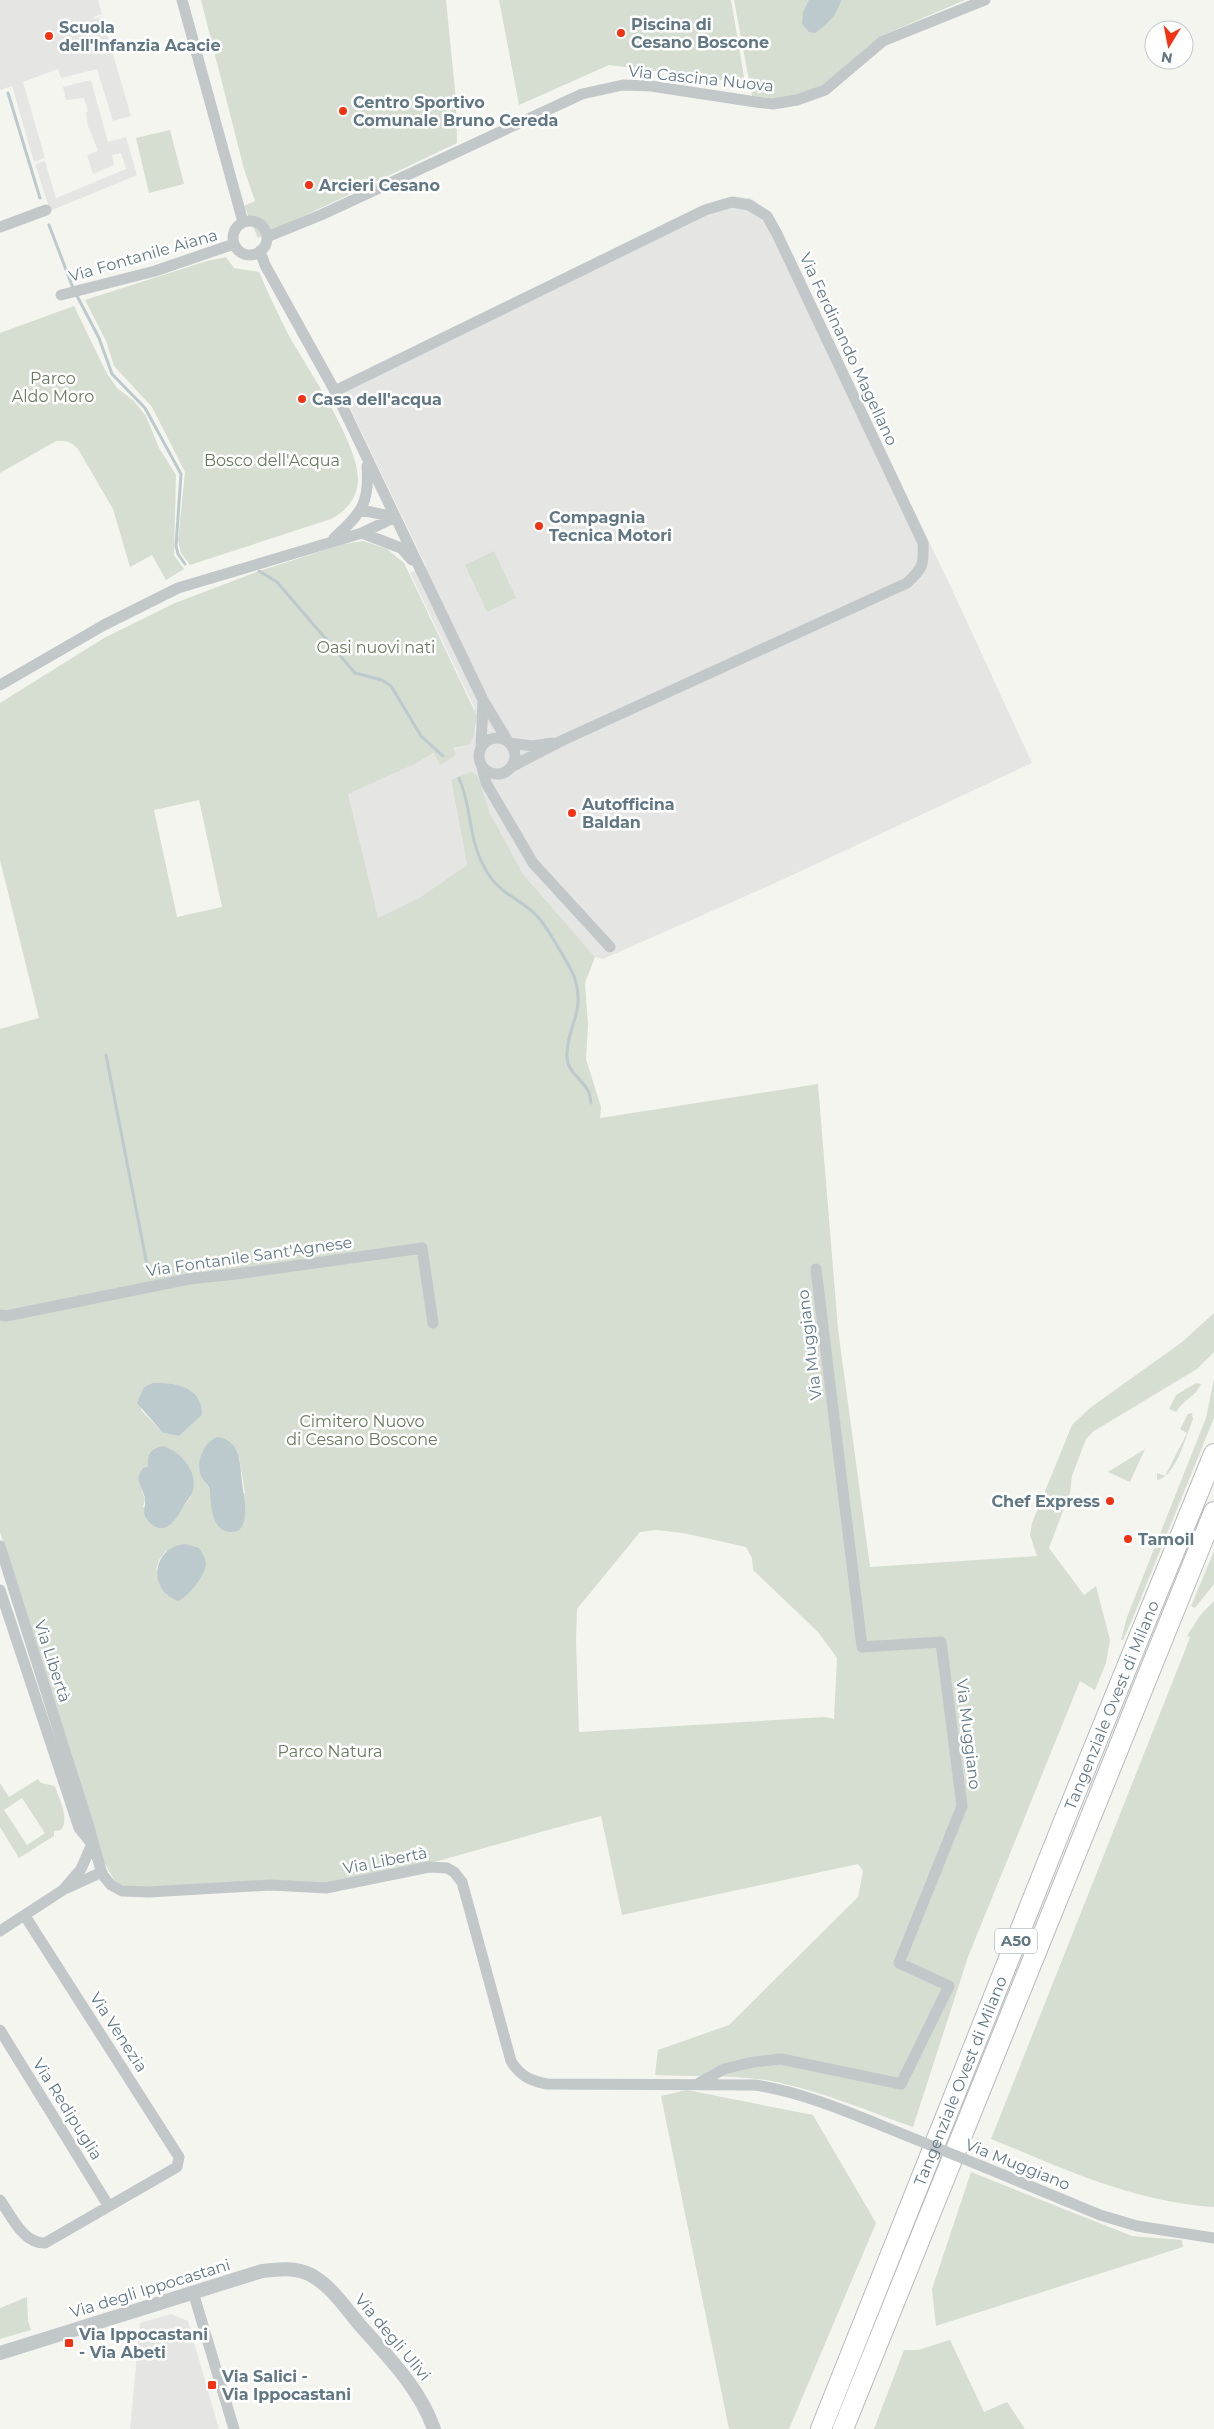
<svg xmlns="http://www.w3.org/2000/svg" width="1214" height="2429" viewBox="0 0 1214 2429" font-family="Montserrat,sans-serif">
<rect width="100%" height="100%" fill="#f5f5f0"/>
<!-- built -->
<path fill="#e5e6e4" d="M0,0H98L102,14L94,17L93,19L102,17L131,116L113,121L97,69L61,78L58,69L23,82L45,158L34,162L12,86L0,90Z
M91,80L108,142L126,137L137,175L50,211L35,164L45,161L56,198L126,169L121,153L112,155L114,165L93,174L87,155L98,151L88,126L86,113L88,111L84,98L66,100L63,87Z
M731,197L751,198L770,213L950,585L1032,763L782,880L603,959L595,957L523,874L490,813L478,779L451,781L467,865L419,898L378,919L347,794L417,763L435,753L469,745L477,727L474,707L410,573L426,566L338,383L712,202Z
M171,2314L188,2321L219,2429H130L140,2323Z"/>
<!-- green -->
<path fill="#d6ddd1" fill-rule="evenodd" d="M201,0H446L456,100L457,143L258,238L244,206L255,201L244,169Z
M499,0H731L745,83L609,65L519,105Z
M734,0H965L881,36L824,84L795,97L777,99L752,96Z
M170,130L184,184L149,193L136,138Z
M226,257L234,268L259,272C268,293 278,314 288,334C307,368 360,445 358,481C357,499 346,511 331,519L190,565L181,553L178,541L185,472L152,407L114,366L106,341L85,300L207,261Z
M74,306L106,372L117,388L134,401L146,416L159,448L176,475L174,555L184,569L166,580L152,555L130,567L113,509L78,449C71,442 66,440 56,441L0,473V333Z
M364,541L387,549L404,563L477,716L474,735L469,745L453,748L456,755L440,765L434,753L417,763L348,794L378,918L419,898L467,865L451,780L471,772L477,775L490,813L523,874L595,957L585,983L588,1025L586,1059L601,1107L600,1118L818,1084L838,1329L870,1567L1037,1556L1030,1535L1032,1523L1072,1425L1090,1408L1182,1342L1214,1313V1352L1197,1369L1094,1431L1086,1439L1072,1476L1070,1493L1049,1548L1084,1595L1096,1586L1110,1640L1106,1663L1095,1690L1080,1681L968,1957L913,2127C870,2112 826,2093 781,2083C741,2074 696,2077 655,2075L658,2050L729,2025L858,1897L863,1871L858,1864L622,1915L601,1816C507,1839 414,1874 317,1884L129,1888L115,1881L99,1854L0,1532V1029L39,1018L0,860V703L104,638L175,603L259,571L344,544ZM199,800L222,907L177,917L154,810ZM152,1383H162L202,1415L179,1436L163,1433L141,1410L144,1387ZM163,1446L191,1497L185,1505L143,1507L145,1500L138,1477L148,1467C146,1456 151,1448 163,1446ZM202,1455L239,1457L245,1493H211L199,1469ZM656,1530L683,1533L746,1547L752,1558L753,1570L818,1632L837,1658L834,1719L825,1717L579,1732L576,1641L577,1609L640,1532ZM166,1551L205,1569L187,1594L156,1570L159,1560Z
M494,551L516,598L487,612L465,565Z
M1214,1379V1418L1132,1620L1123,1640H1121L1127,1617L1206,1418Z
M1196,1383L1201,1384C1195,1397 1183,1400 1176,1412L1169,1409L1176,1395Z
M1192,1413L1193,1419C1186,1436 1176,1477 1157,1480V1473L1165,1476L1187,1433L1180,1429L1188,1414Z
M1145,1449L1130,1482L1108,1472Z
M1214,1551V1584L1195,1608L1191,1606Z
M1214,1601V2207C1133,2202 1065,2169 991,2139L1182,1658L1190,1637L1187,1636L1201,1614Z
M38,1779L41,1783L55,1786C59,1799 70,1819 61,1830L54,1831V1836L19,1858L0,1827V1783L9,1797ZM22,1798L45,1833L27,1845L4,1810Z
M687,2090L813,2115L876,2223L789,2429H729L661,2096Z
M971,2172L1132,2236L1182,2240L1183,2247L936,2326L932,2289Z
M27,2297L28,2321L31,2330L0,2339V2308Z
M950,2340L984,2412L1007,2402L1025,2429H874L904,2350H918Z"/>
<!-- water -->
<path fill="#bccace" d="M809,0H841C837,15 828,24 815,33L809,32L802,24L803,12Z
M152,1383C175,1382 203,1387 202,1415L179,1436L163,1433L137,1403L144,1387Z
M217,1437C241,1440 240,1464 242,1482C243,1493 253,1533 231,1532C211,1531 211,1505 210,1492C210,1487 204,1481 201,1476C195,1461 204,1443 217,1437Z
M163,1446C180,1451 198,1471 193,1490C191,1497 187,1501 183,1507C175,1522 162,1540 146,1518C142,1511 146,1506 145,1499C144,1492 139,1485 138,1477L143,1468L148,1467C146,1455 151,1448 163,1446Z
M185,1544L199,1548C202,1553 205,1557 206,1563C206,1575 189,1596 178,1601C147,1590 152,1547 185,1544Z"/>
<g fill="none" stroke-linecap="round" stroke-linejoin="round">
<!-- stream -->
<path stroke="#bccace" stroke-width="3" d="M8,93L40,198
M49,225L73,288
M76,294L99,338L112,374L145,408L181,474L176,546L178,554L185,564
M259,571L277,582L355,673L382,680L391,686L421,736L443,756
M459,778C474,812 466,843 491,878C503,895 525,902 538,917C546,926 572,969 575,979C585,1014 568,1023 567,1054C566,1071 580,1077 587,1089C590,1092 590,1099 591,1103
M106,1055L147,1265"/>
<!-- motorway casing -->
<g stroke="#b6babd" stroke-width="22">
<g id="motorway">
<path id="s1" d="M821,2429L1064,1821L1214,1454"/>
<path d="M843,2429L1214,1512"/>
</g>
</g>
<!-- minor -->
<path stroke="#c2c7c9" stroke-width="11" d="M182,0L243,222
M233 238a17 17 0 1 1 34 0a17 17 0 1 1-34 0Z
M0,227L46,210
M267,237L321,215L582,94L623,85L651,86L756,102L773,104L797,100L825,90L883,41L985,0
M260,251L265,265L335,391L483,700L509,743L533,746L552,743
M61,295L155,271L234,244
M335,391L705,210L732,202L749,205L767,216L777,234L923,543C924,565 923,568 907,583L561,741L511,767
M361,510L395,517
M362,533L401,548L412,560
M334,538C361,514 370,503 367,466
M0,685L104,625L178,588L362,533L395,517
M479 756a18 18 0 1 1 36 0a18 18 0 1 1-36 0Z
M481,747L483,700
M482,767L486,783L533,863L610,947
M0,1315L6,1316L189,1279L236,1274L422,1248L433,1323
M0,1546L88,1824L102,1874L111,1885L122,1891L149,1892L271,1885L326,1888L429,1867L447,1868L454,1872L462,1882L511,2061C520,2076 531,2081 547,2084L755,2085C807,2093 855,2115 905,2135
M0,1590L79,1828L92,1844L81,1869L63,1890L0,1931
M67,1888L102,1872
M0,2030L108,2205
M699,2083L724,2069L753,2062L781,2059L901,2084L949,1986L899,1963L962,1806L941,1642L862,1647L816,1269
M984,2167L1100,2215L1137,2226L1214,2238
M0,2200C11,2215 23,2244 45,2243L177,2167L179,2157L25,1916
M193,2292L234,2429"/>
<!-- tertiary -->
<path stroke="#c2c7c9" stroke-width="14" d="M0,2353L262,2271C279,2269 295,2267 311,2275C331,2286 345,2307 359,2324C388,2357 419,2387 434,2429"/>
<!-- motorway -->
<use href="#motorway" stroke="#fff" stroke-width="20"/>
<!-- minor-bridge -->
<path stroke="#c2c7c9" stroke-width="11" d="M905,2135L984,2167"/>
</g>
<!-- markers -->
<g fill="#f33212" stroke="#fff" stroke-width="2">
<circle cx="621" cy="33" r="5"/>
<circle cx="49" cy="36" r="5"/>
<circle cx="343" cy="111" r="5"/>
<circle cx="309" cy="185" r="5"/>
<circle cx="302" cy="399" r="5"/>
<circle cx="539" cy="526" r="5"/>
<circle cx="572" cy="813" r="5"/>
<circle cx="1110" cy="1501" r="5"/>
<circle cx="1128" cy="1539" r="5"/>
<rect x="64" y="2338" width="10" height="10" rx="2.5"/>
<rect x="207" y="2380" width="10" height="10" rx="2.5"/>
</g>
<g text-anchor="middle" stroke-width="5" stroke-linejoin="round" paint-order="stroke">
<!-- shield labels -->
<rect fill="#fff" stroke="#90a0a9" stroke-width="1" x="995" y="1928.5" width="42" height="25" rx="4"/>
<g font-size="15" font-weight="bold" fill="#617884">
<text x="1016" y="1946">A50</text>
</g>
<!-- poi labels -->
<g font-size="16" font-weight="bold" fill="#617884" stroke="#fff" text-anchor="start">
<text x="631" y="30">Piscina di<tspan x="631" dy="18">Cesano Boscone</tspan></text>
<text x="59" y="33">Scuola<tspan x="59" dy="18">dell'Infanzia Acacie</tspan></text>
<text x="353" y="108">Centro Sportivo<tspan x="353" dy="18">Comunale Bruno Cereda</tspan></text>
<text x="319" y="191">Arcieri Cesano</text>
<text x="312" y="405">Casa dell'acqua</text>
<text x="549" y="523">Compagnia<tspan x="549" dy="18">Tecnica Motori</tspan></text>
<text x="582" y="810">Autofficina<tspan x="582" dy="18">Baldan</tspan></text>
<text x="1100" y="1507" text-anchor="end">Chef Express</text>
<text x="1138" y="1545">Tamoil</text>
<text x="79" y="2340">Via Ippocastani<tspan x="79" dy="18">- Via Abeti</tspan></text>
<text x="222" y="2382">Via Salici -<tspan x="222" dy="18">Via Ippocastani</tspan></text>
</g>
<!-- street labels -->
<g font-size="16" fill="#617884" stroke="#fff">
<text transform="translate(701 78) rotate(6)" y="6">Via Cascina Nuova</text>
<text transform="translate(143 255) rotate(-16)" y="6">Via Fontanile Aiana</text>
<text transform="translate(849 349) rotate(65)" y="6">Via Ferdinando Magellano</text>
<text transform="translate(249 1256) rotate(-8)" y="6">Via Fontanile Sant'Agnese</text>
<text transform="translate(809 1345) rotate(-97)" y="6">Via Muggiano</text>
<text transform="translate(53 1661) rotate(72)" y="6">Via Libertà</text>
<text dy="6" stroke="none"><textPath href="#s1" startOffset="780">Tangenziale Ovest di Milano</textPath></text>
<text transform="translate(969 1734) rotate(83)" y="6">Via Muggiano</text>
<text transform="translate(385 1860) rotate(-11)" y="6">Via Libertà</text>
<text transform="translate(119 2032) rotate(57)" y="6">Via Venezia</text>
<text dy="6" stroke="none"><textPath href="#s1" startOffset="375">Tangenziale Ovest di Milano</textPath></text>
<text transform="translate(68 2109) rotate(58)" y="6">Via Redipuglia</text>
<text transform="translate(1018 2164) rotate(22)" y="6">Via Muggiano</text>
<text transform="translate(150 2288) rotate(-17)" y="6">Via degli Ippocastani</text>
<text transform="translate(393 2337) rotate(50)" y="6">Via degli Ulivi</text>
</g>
<!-- park labels -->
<g font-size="16" fill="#687b60" stroke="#fff">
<text x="53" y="384">Parco<tspan x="53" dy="18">Aldo Moro</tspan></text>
<text x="272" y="466">Bosco dell'Acqua</text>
<text x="376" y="653">Oasi nuovi nati</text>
<text x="362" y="1427">Cimitero Nuovo<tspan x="362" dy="18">di Cesano Boscone</tspan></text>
<text x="330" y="1757">Parco Natura</text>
</g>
</g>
<!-- north arrow -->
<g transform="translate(1169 45) rotate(190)"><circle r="24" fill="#ffffff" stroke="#c0c9ce"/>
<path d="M0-4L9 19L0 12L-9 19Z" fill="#f33212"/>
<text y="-8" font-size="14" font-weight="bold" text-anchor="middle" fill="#617884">N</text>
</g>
</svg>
